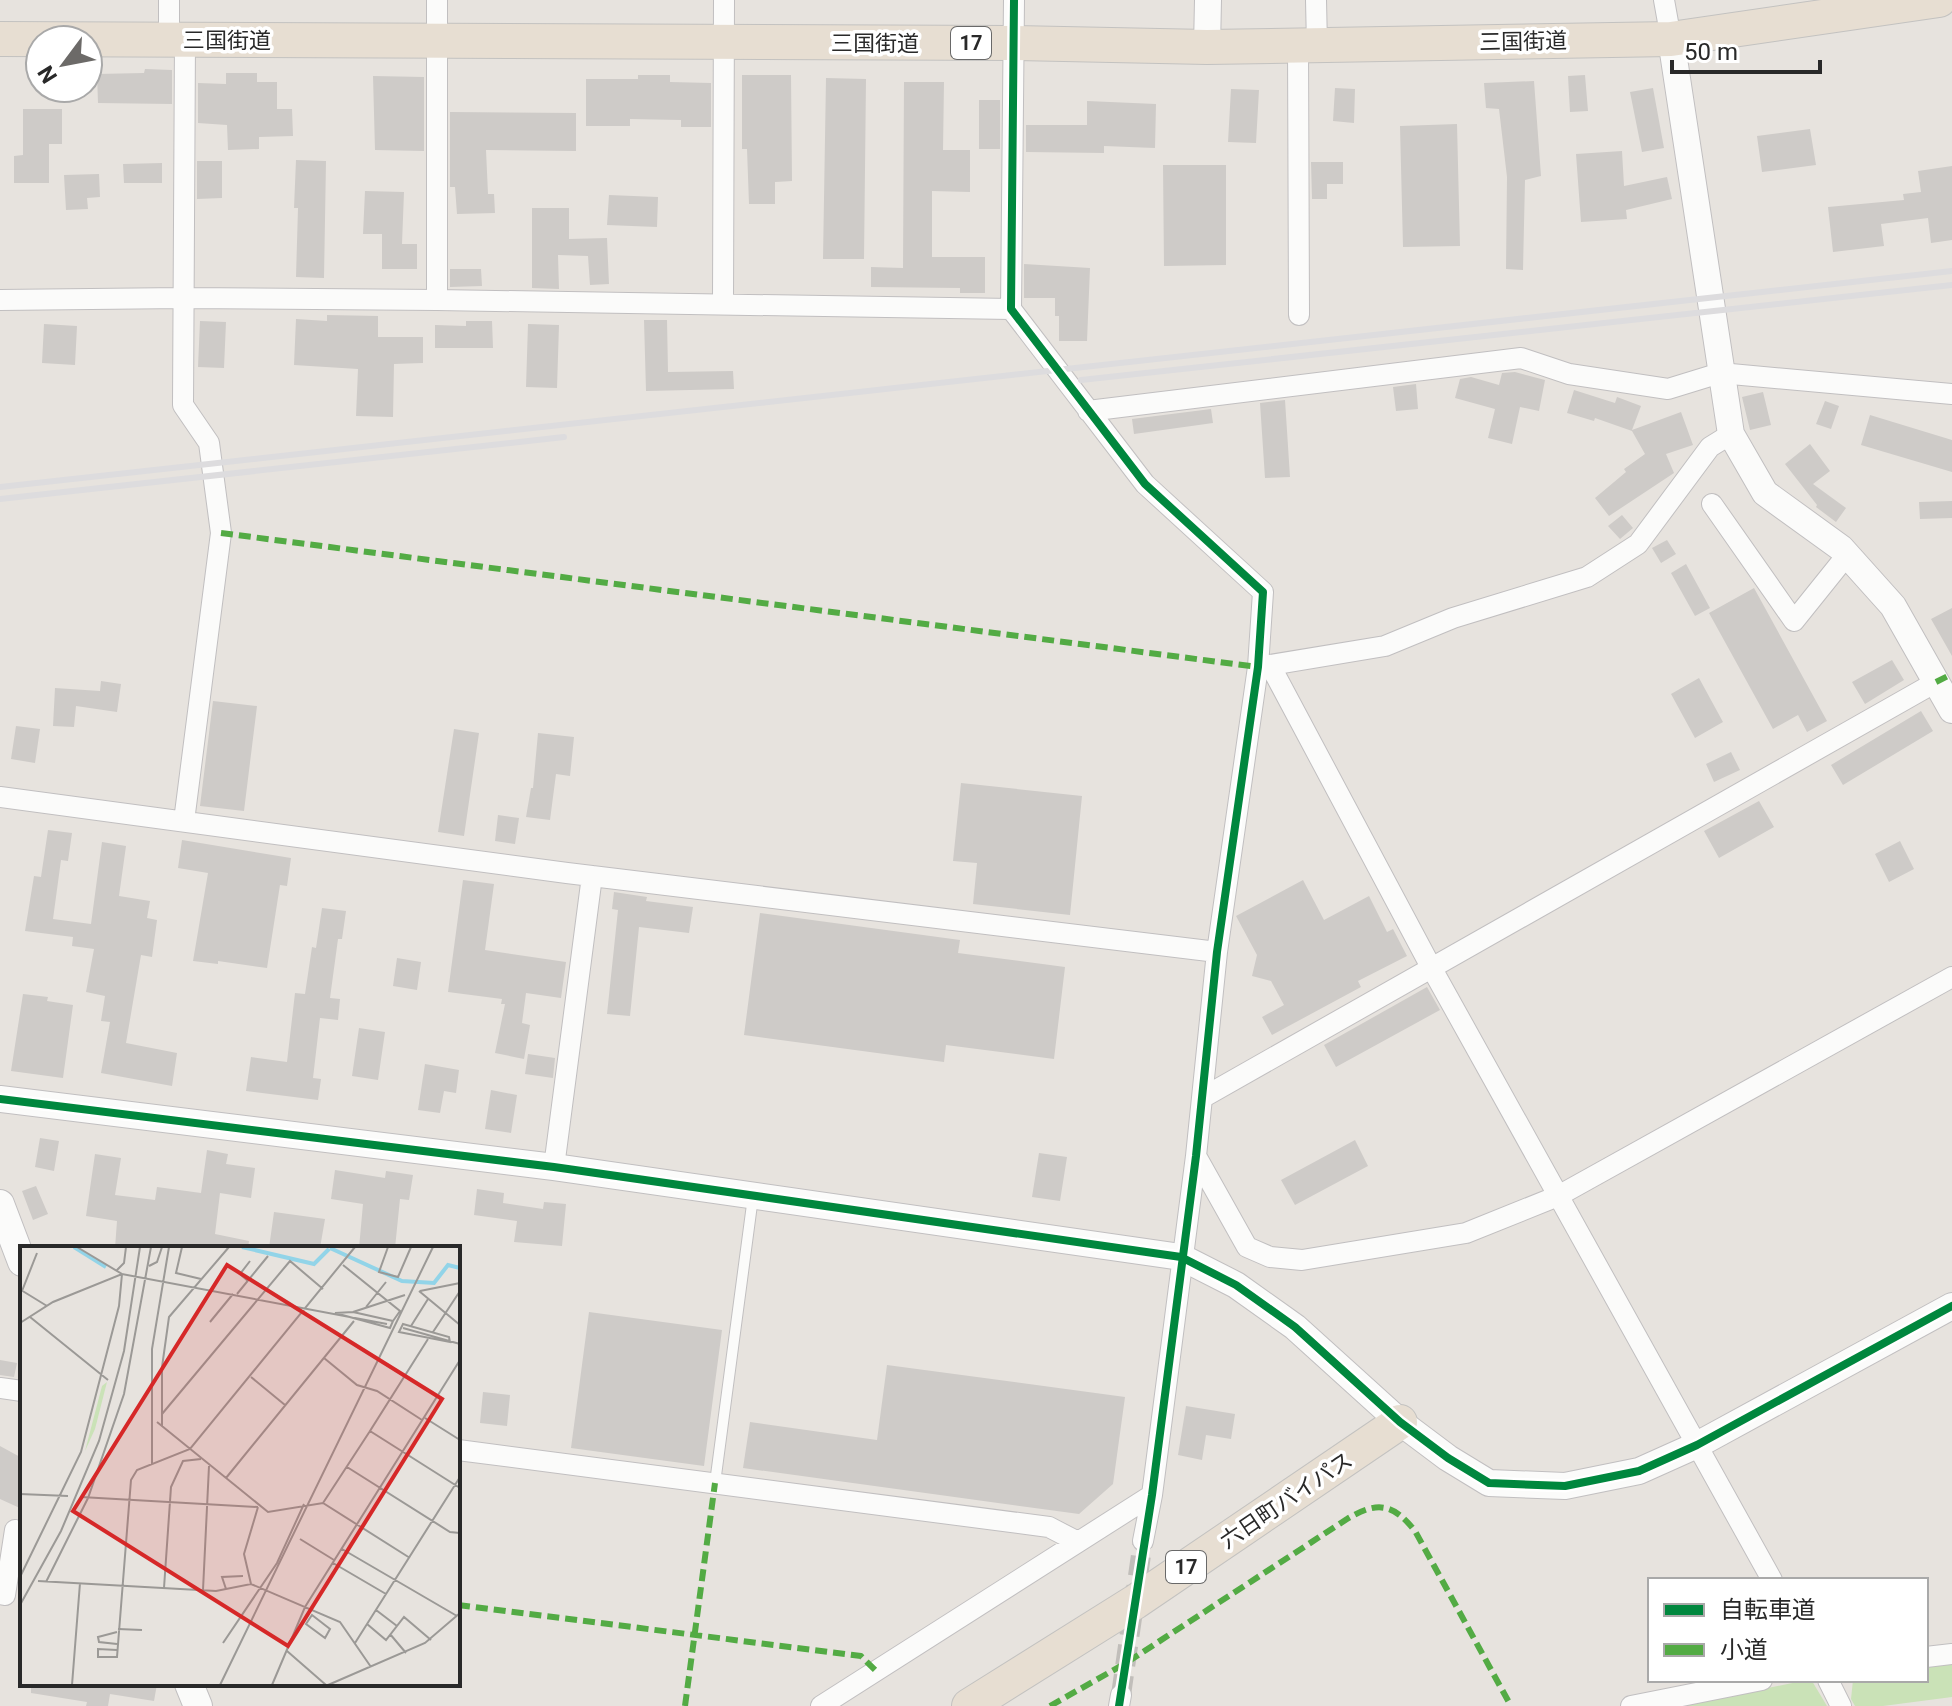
<svg xmlns="http://www.w3.org/2000/svg" width="1952" height="1706" viewBox="0 0 1952 1706" font-family="Roboto,'Noto Sans JP',sans-serif">
<rect width="100%" height="100%" fill="#e7e3de"/>
<!-- green -->
<path fill="#cae2b7" d="M1952,1661V1697L1883,1706H1855L1851,1699L1853,1680H1926V1664Z
M1807,1680L1812,1681L1827,1706H1679Z"/>
<!-- building -->
<path fill="#cecbc8" d="M145,69L172,70V104L98,103L97,74L144,73Z
M226,73H257V82H277V109H292L293,136L259,137V149L228,150L227,125L198,123V83L226,84Z
M638,75H670V82L711,83V127H681V120L630,119V126H586V79H638Z
M742,75H791L792,181L775,182V204H749L747,149H742Z
M1585,75L1588,111L1570,112L1568,76Z
M373,76L424,77V151L375,150Z
M826,78L866,79L864,259H823Z
M1534,81L1541,176L1525,180L1523,270L1506,269L1507,177L1499,109L1486,108L1484,83Z
M904,82H944L943,150H970V192L932,191V257H985V293H960V288L871,287V267L903,268Z
M1335,88L1355,89L1354,123L1333,121Z
M1653,88L1664,148L1642,152L1630,92Z
M1231,89L1259,90L1256,143L1228,142Z
M979,100H1000V149H979Z
M1087,101L1156,104L1155,148L1104,146V153L1026,152V125H1087Z
M23,109H62V144H49V183H14V156L23,155Z
M450,112L576,113V151L486,150L488,194H494L495,213L457,214L455,187H450Z
M1457,124L1460,246L1403,247L1400,126Z
M1810,129L1816,165L1762,172L1757,136Z
M1622,151L1624,186L1667,177L1672,199L1626,210L1627,219L1581,222L1576,154Z
M296,160L326,161L324,278L296,277L298,208H294Z
M197,161H222V198L197,199Z
M1311,162H1343V184H1327V199H1312Z
M162,163V183H124L123,164Z
M1163,165H1226V265L1164,266Z
M1952,166V240L1931,243L1928,218L1881,224L1884,246L1833,252L1828,207L1904,200L1903,194L1921,192L1918,171Z
M99,174L100,197L87,198L88,209L66,210L64,175Z
M365,191L404,192L402,244H417V269H382V234H363Z
M609,195L658,197L657,227L607,225Z
M532,208H569V239L607,238L609,284L590,285L588,256L558,255L559,289L532,288Z
M1024,264L1090,268L1087,341H1059V316H1055V298H1024Z
M450,269H481L482,286L450,287Z
M327,315L378,316V337H423V363L394,364L393,417L356,416L358,369L294,365L296,319L327,321Z
M644,320H667L668,372L733,371L734,389L646,391Z
M200,321L226,322L224,368L198,367Z
M466,321H492L493,348H435V325L466,326Z
M44,324L77,326L75,365L42,363Z
M528,324L559,325L557,388L526,387Z
M1515,372L1545,380L1539,411L1520,407L1512,444L1488,438L1495,409L1455,398L1460,379L1471,377L1499,385L1502,373Z
M1416,384L1418,409L1396,411L1393,387Z
M1574,390L1615,403L1617,397L1641,406L1632,430L1681,412L1693,445L1666,454L1674,473L1609,516L1595,498L1626,472L1624,469L1645,454L1632,431L1595,418L1594,421L1567,413Z
M1763,392L1771,425L1750,430L1742,397Z
M1285,400L1290,477L1265,478L1260,403Z
M1825,401L1839,406L1831,429L1816,424Z
M1211,409L1213,423L1134,434L1132,419Z
M1870,415L1952,440V472L1861,445Z
M1810,444L1830,471L1813,484L1846,508L1836,522L1816,507L1817,505L1785,464Z
M1952,501V518L1920,519L1919,502Z
M1622,515L1633,528L1620,539L1608,526Z
M1667,540L1676,554L1661,563L1652,548Z
M1686,564L1710,608L1695,616L1671,573Z
M1754,588L1827,721L1807,732L1798,715L1773,729L1709,613Z
M1952,608V656L1931,619Z
M1892,660L1904,680L1865,704L1852,682Z
M1699,678L1723,722L1695,738L1671,694Z
M101,681L121,684L117,712L76,706L74,727L53,726L55,688L100,691Z
M213,701L257,706L244,811L200,806Z
M1921,711L1933,731L1843,785L1831,765Z
M16,726L40,729L35,763L11,759Z
M454,729L479,733L464,836L438,832Z
M538,733L574,737L570,776L556,774L550,820L526,817L531,788H533Z
M1731,752L1740,770L1714,782L1706,764Z
M961,783L1082,796L1070,915L973,904L977,863L953,861Z
M1759,801L1774,827L1719,858L1704,831Z
M498,815L519,818L515,844L495,841Z
M48,830L72,833L68,861L61,860L53,919L91,924L102,842L126,846L119,896L150,901L147,918L157,920L152,957L141,955L126,1043L177,1053L172,1086L101,1073L110,1022L101,1021L105,996L86,992L94,949L72,946L73,937L25,931L34,876L41,877Z
M182,840L291,858L287,886L280,885L267,968L218,961V964L193,961L208,873L178,868Z
M1900,841L1914,869L1889,882L1875,854Z
M463,880L494,884L485,950L566,962L561,998L526,993L522,1023L530,1025L524,1059L495,1053L505,1004H501L502,999L448,992Z
M1303,880L1324,920L1369,896L1387,932L1393,929L1407,956L1358,981L1361,987L1272,1035L1262,1017L1284,1005L1271,981L1252,976L1257,955L1236,916Z
M614,892L647,897L646,901L693,907L689,933L639,927L630,1016L607,1014L618,910L612,909Z
M322,908L346,911L342,939H338L330,998L340,999L338,1020L320,1018L313,1078L321,1079L318,1100L246,1091L251,1057L287,1062L295,993L305,994L312,947L316,948Z
M760,913L960,940L958,953L1065,967L1054,1059L946,1045L944,1062L744,1035Z
M397,958L421,962L417,990L393,986Z
M1427,987L1440,1010L1336,1067L1324,1045Z
M23,994L48,997L47,1001L73,1005L63,1078L11,1071Z
M359,1028L385,1032L378,1080L352,1076Z
M528,1054L555,1058L553,1078L525,1074Z
M425,1064L459,1070L456,1093L444,1091L440,1113L418,1110Z
M491,1090L517,1095L511,1133L485,1129Z
M40,1138L59,1141L54,1171L35,1167Z
M1355,1140L1368,1166L1295,1205L1281,1180Z
M207,1150L228,1154L226,1164L255,1168L251,1198L220,1193L215,1234L249,1241L248,1248H115L117,1221L86,1216L95,1154L121,1158L115,1195L155,1200L157,1187L201,1193Z
M1039,1153L1067,1157L1060,1201L1032,1197Z
M335,1170L385,1178L386,1171L413,1175L409,1200L400,1199L395,1248H359L363,1204L331,1199Z
M36,1186L48,1214L33,1220L22,1191Z
M477,1189L504,1193L503,1203L543,1209L544,1202L566,1204L562,1246L514,1242L517,1221L474,1215Z
M274,1212L325,1219L320,1248H269Z
M589,1312L722,1330L704,1466L571,1448Z
M0,1360L17,1363L14,1377L0,1375Z
M887,1365L1125,1397L1113,1484L1079,1514L743,1468L750,1422L877,1440Z
M483,1392L510,1395L507,1426L480,1423Z
M1186,1406L1235,1414L1231,1439L1206,1435L1202,1460L1178,1455Z
M0,1446L22,1458V1509L0,1499Z
M31,1684H157L154,1701L110,1694L108,1706H86L87,1702L31,1693Z"/>
<g fill="none" stroke-linecap="round" stroke-linejoin="round">
<!-- minor-tunnel -->
<path stroke="#c1beba" stroke-width="20" stroke-dasharray="20 10" stroke-linecap="butt" d="M1121,1695L1143,1541"/>
<!-- service casing -->
<g stroke="#c1bfc0" stroke-width="12">
<path id="service" d="M715,1483L753,1197"/>
</g>
<!-- minor casing -->
<g stroke="#c1bfc0" stroke-width="22">
<path id="minor" d="M169,0V40
M1014,0L1011,309L1145,484L1263,592L1258,667L1217,952L1196,1156L1152,1495L1143,1541
M1316,0L1317,45
M1664,0L1671,39
M1298,45L1299,315
M0,300L182,298L437,300V0
M437,300L1011,309
M723,303L724,0
M1088,411L1521,358L1569,374L1668,389L1720,373L1952,394
M1712,504L1794,621L1847,555
M1270,665L1431,967L1772,1580
M1258,667L1385,646L1453,618L1587,577L1638,544L1710,447L1731,434
M0,797L567,873L1217,952
M184,821L221,533L209,443L183,405L185,40
M1202,1098L1936,682
M1196,1156L1247,1247L1270,1257L1302,1260L1466,1233L1558,1196L1952,977
M554,1167L592,876
M0,1388L22,1391
M458,1450L1049,1527L1078,1542
M0,1594L5,1595L15,1530
M1926,1657L1952,1654
M1828,1680L1841,1706
M821,1706L1152,1495
M1119,1706L1121,1695
M1631,1706L1762,1680"/>
</g>
<!-- tertiary casing -->
<g stroke="#c1bfc0" stroke-width="28">
<path id="tertiary" d="M1671,39L1731,434L1765,493L1841,548L1893,606L1952,710
M1207,47L1208,0
M0,1099L554,1167L1181,1257L1236,1285L1295,1327L1400,1422L1448,1458L1489,1483L1565,1486L1639,1471L1697,1445L1952,1306"/>
</g>
<!-- secondary casing -->
<g stroke="#c1bfc0" stroke-width="30">
<path id="secondary" d="M0,1204L22,1262
M189,1684L198,1706"/>
</g>
<!-- trunk casing -->
<g stroke="#c3c2c0" stroke-width="36">
<path id="trunk" d="M0,39L1013,43L1207,47L1671,39L1939,0
M969,1706L1135,1602L1400,1422"/>
</g>
<!-- service -->
<use href="#service" stroke="#fbfbfa" stroke-width="10"/>
<!-- minor -->
<use href="#minor" stroke="#fbfbfa" stroke-width="20"/>
<!-- tertiary -->
<use href="#tertiary" stroke="#fbfbfa" stroke-width="26"/>
<!-- secondary -->
<use href="#secondary" stroke="#fbfbfa" stroke-width="28"/>
<!-- trunk -->
<use href="#trunk" stroke="#e7ded2" stroke-width="34"/>
<!-- rail -->
<path stroke="#dddcde" stroke-width="6" d="M1081,380L1952,285
M0,487L1952,271
M0,499L564,437"/>
<!-- quiet -->
<path stroke="#53ab44" stroke-width="6" stroke-dasharray="12 6" stroke-linecap="butt" d="M221,533L1258,667
M1936,682L1952,674
M458,1605L861,1656L876,1671
M685,1706L715,1483
M1050,1706L1126,1663L1347,1519C1377,1501 1393,1503 1415,1531L1511,1706"/>
<!-- cycleway casing -->
<g stroke="#fff" stroke-width="13">
<path id="cycleway" d="M1014,0L1011,309L1145,484L1263,592L1258,667L1217,952L1196,1156L1152,1495L1119,1706
M0,1099L554,1167L1181,1257L1236,1285L1295,1327L1400,1422L1448,1458L1489,1483L1565,1486L1639,1471L1697,1445L1952,1306"/>
</g>
<!-- cycleway -->
<use href="#cycleway" stroke="#00873e" stroke-width="8"/>
</g>
<g text-anchor="middle" stroke-width="7" stroke-linejoin="round" paint-order="stroke">
<!-- shield labels -->
<g fill="#fff" stroke="#696969" stroke-width="2">
<rect x="951" y="27" width="40" height="32" rx="6"/>
<rect x="1166" y="1551" width="40" height="32" rx="6"/>
</g>
<g font-size="20" font-weight="bold" fill="#292929">
<text x="971" y="50">17</text>
<text x="1186" y="1574">17</text>
</g>
<!-- street labels -->
<g font-size="22" fill="#292929" stroke="#fff">
<text x="227" y="48">三国街道</text>
<text transform="translate(1523 41) rotate(-1)" y="8">三国街道</text>
<text x="875" y="51">三国街道</text>
<text transform="translate(1286 1500) rotate(-34)" y="8">六日町バイパス</text>
</g>
</g>
<!-- overview -->
<g transform="translate(20 1246)">
<rect width="440" height="440" fill="#e7e3de"/>
<path d="M87,136L75,183L65,205L82,140Z" fill="#cae2b7"/>
<path fill="none" stroke="#92d4e8" stroke-width="4" d="M54,1L86,21M222,1L294,18L309,3M310,2L382,35L414,37L428,19L440,22"/>
<path fill="none" stroke="#9b9996" stroke-width="2" d="M162,1L156,27L181,33M368,1L359,26L378,31L391,1M323,19L380,65L373,75M129,20L137,16L142,1M97,24L104,17L106,1M228,35L220,28L230,15M1,44L27,60M2,45L17,7M399,45L440,79M400,45L440,37M217,48L248,10M346,61L366,36M333,66L373,75L370,82L315,67ZM333,66L385,49M10,71L88,134M190,76L213,48M0,77L33,56L102,28L367,78M383,78L429,91L430,96L379,86ZM391,80L408,53M383,82L440,98M413,86L440,45M408,93L350,185L440,242M304,112L337,139L357,145L402,174M231,131L265,159M142,168L270,15L303,43M405,172L440,194M137,176L248,266L303,257L390,312M142,181V121L149,71L209,1M132,218V103L149,1M327,221L430,286L440,287M206,232L334,75M0,248L48,250M61,251L238,261M303,257L350,185M280,293L314,314M322,303L437,370M313,317L366,348M0,331L61,206L99,60L102,28L57,1M18,335L196,345L231,338L320,376L351,421M26,336L68,252L104,148L131,1M231,338L224,308L238,261M144,342L151,241L163,215L181,213M206,343L202,331L223,330M183,344L189,220M0,359L41,285L79,195L104,105L120,1M356,364L377,380M292,369L310,383L305,392L286,378ZM347,378L366,394L384,371L411,394M98,383L122,384M370,388L386,407M203,397L257,317L284,258M335,397L440,231M97,398L79,396L78,391L97,386M97,404L78,403V411H97L111,234L117,224L170,203L335,1M267,405L306,439M52,439L60,337M200,439L413,1M252,439L285,361L440,114M308,439L405,397L440,367"/>
<path fill="#d62828" fill-opacity="0.15" stroke="#d62828" stroke-width="4" d="M207,19L422,153L268,400L53,265Z"/>
<rect width="440" height="440" fill="none" stroke="#292929" stroke-width="4"/>
</g>
<!-- legend -->
<rect x="1648" y="1578" width="280" height="104" fill="#ffffff" stroke="#a9a9a9" stroke-width="2"/>
<rect x="1664" y="1604" width="40" height="12" fill="#00873e" stroke="#a9a9a9" stroke-width="2"/>
<text x="1720" y="1618" font-size="24" fill="#292929">自転車道</text>
<rect x="1664" y="1644" width="40" height="12" fill="#53ab44" stroke="#a9a9a9" stroke-width="2"/>
<text x="1720" y="1658" font-size="24" fill="#292929">小道</text>
<!-- north arrow -->
<g transform="translate(64 64) rotate(238)"><circle r="38" fill="#ffffff" stroke="#a9a9a9" stroke-width="2"/>
<path d="M0-6L14 30L0 20L-14 30Z" fill="#6c6a68"/>
<text y="-12" font-size="22" font-weight="bold" text-anchor="middle" fill="#292929">N</text>
</g>
<!-- scale -->
<path d="M1672 60v12h148v-12" fill="none" stroke="#292929" stroke-width="4"/>
<text x="1684" y="60" font-size="24" fill="#292929" stroke="#ffffff" stroke-width="6" paint-order="stroke">50 m</text>
</svg>
